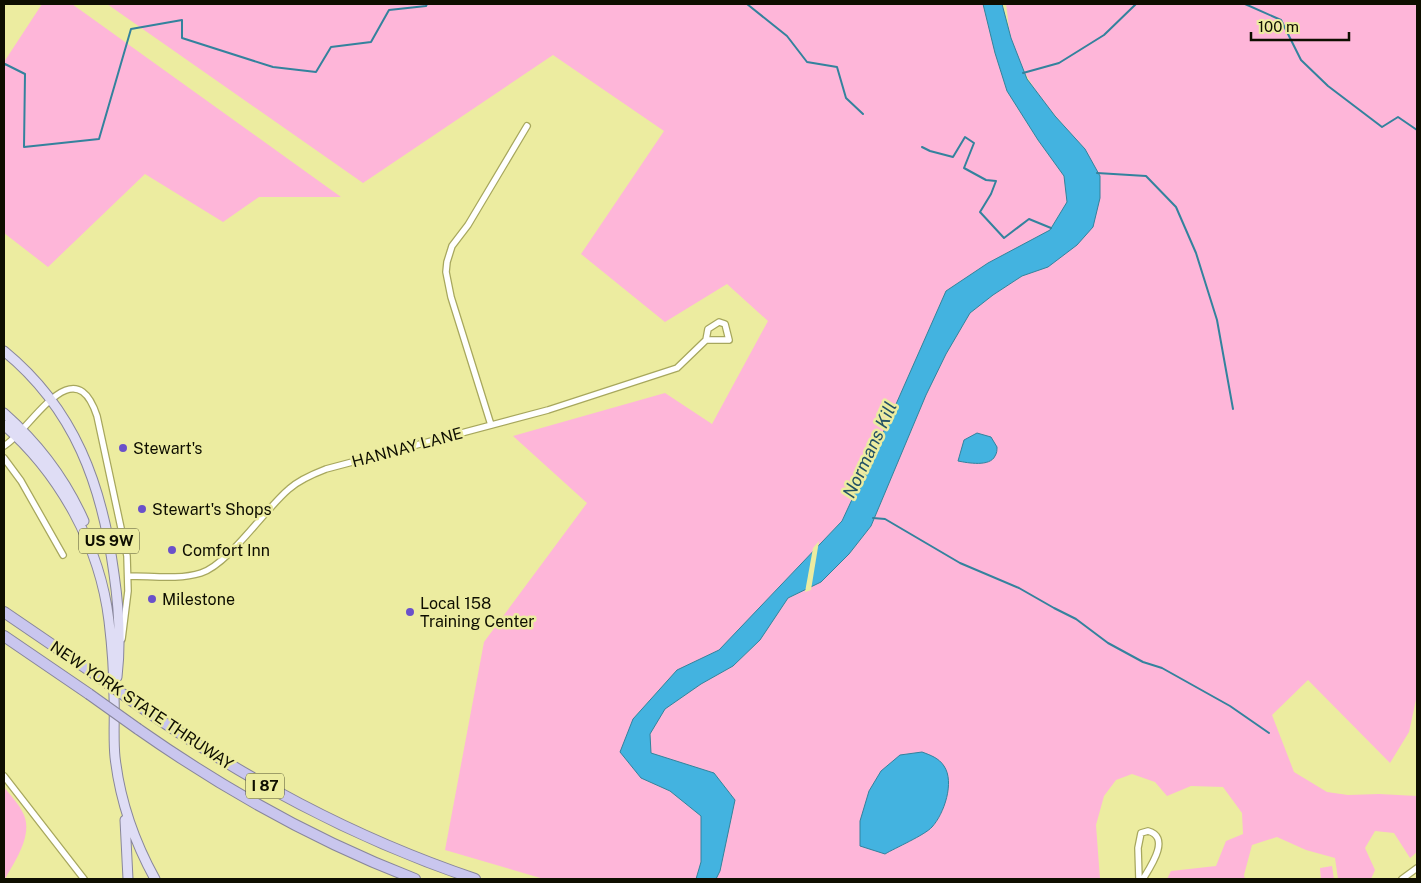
<svg xmlns="http://www.w3.org/2000/svg" width="1421" height="883" viewBox="0 0 1421 883" font-family="'Public Sans',sans-serif">
<rect width="100%" height="100%" fill="#ececa0"/>
<!-- green -->
<path fill="#feb6d9" d="M42,4H72L341,197H259L223,222L145,174L48,267L4,233V62Z
M107,4H983L995,53L1007,91L1038,140L1064,176L1067,202L1050,230L988,263L946,291L889,420L842,521L719,651L677,670L633,719L641,778L670,791L701,816V862L696,879H544L445,850L484,642L587,503L513,436L665,393L712,424L768,321L727,284L665,322L581,254L664,131L553,55L363,183Z
M1006,4H1417V695L1409,732L1390,763L1308,680L1272,715L1294,772L1327,792L1348,795L1379,794L1417,796V852L1410,858L1394,833L1375,831L1365,848L1375,870L1371,879H1338L1335,858L1306,850L1277,837L1252,845L1244,875L1245,879H1167L1171,871L1216,866L1226,841L1243,834L1242,813L1223,787L1191,786L1167,796L1155,782L1132,774L1116,780L1104,796L1096,825L1100,879H716L720,871L735,800L714,773L651,753L650,734L665,709L701,684L733,666L760,640L788,598L821,582L849,554L871,526L926,395L946,354L970,313L993,295L1022,276L1048,267L1085,149C1055,116 1023,83 1011,38C1008,27 1008,15 1006,4Z
M4,787C10,795 19,804 23,813C34,834 15,861 5,879Z
M1332,866L1334,879H1321L1320,868Z"/>
<!-- water -->
<path fill="#43b3e0" stroke="#33829d" d="M983,4H1002L1011,38L1027,79L1055,116L1085,149L1100,176V198L1093,227L1077,245L1048,267L1022,276L993,295L970,313L946,354L926,395L871,526L849,554L821,582L788,598L760,640L733,666L701,684L665,709L650,734L651,753L714,773L735,800L720,871L716,879H696L701,862V816L670,791L641,778L620,752L633,719L677,670L719,650L842,521L889,420L946,291L988,263L1050,230L1067,202L1064,176L1038,140L1007,91L995,53Z
M977,433L991,437L997,447C997,450 997,453 995,456C990,467 968,463 958,461L964,440Z
M922,752C930,755 939,758 944,766C955,782 944,814 932,827C925,835 895,848 885,854L860,846V821L869,791L881,771L900,755Z"/>
<!-- pier -->
<path fill="#ececa0" d="M819,541L811,590L805,592L813,548Z"/>
<g fill="none" stroke-linecap="round" stroke-linejoin="round">
<!-- stream -->
<path stroke="#33829d" stroke-width="2" d="M747,4L787,36L807,62L837,67L846,98L863,114
M1245,4L1281,20L1301,60L1328,86L1382,127L1398,117L1417,130
M4,66L5,64L25,74L24,147L99,139L131,29L182,20V38L273,67L316,72L331,47L371,42L389,10L426,6L427,4
M1023,73L1059,63L1104,35L1136,4
M922,147L930,151L953,157L965,137L974,143L964,168L986,180L996,181L991,194L980,212L1004,238L1029,219L1051,228
M1097,173L1146,176L1176,207L1196,253L1217,320L1233,409
M873,518L885,519L960,563L1019,588L1054,608L1076,619L1108,643L1143,662L1162,668L1230,706L1269,733"/>
<!-- street casing -->
<g stroke="#a7a75d" stroke-width="8">
<path id="street" d="M491,425L451,297L446,272L447,262L452,246L468,225L527,126
M4,446C30,431 74,346 97,416L127,556L128,591L122,639
M4,458L21,481L63,555
M129,576C152,576 179,580 201,573C229,564 265,509 289,489C299,480 313,474 326,469L548,410L677,368L706,340L708,329L719,322L725,324L729,340H706
M4,776L84,879
M1139,879L1138,848L1141,833L1148,831C1171,837 1151,866 1143,879
M1402,879L1417,868"/>
</g>
<!-- primary casing -->
<g stroke="#88869b" stroke-width="11">
<path id="primary" d="M4,351C75,409 102,485 114,574C119,608 121,643 117,677
M4,413C38,443 66,480 84,521
M4,425C60,474 100,546 109,621C112,646 114,672 114,697C115,717 113,737 115,757C120,801 134,841 155,879
M125,820L128,879"/>
</g>
<!-- highway casing -->
<g stroke="#88869b" stroke-width="12">
<path id="highway" d="M4,612L89,670
M4,636L89,694
M138,705C245,779 351,837 475,879
M138,729C225,790 316,841 415,879"/>
</g>
<!-- street -->
<use href="#street" stroke="#fff" stroke-width="5.5"/>
<!-- primary -->
<use href="#primary" stroke="#dfddf5" stroke-width="9"/>
<!-- highway -->
<use href="#highway" stroke="#c9c6ee" stroke-width="10"/>
<!-- highway-bridge casing -->
<g stroke="#88869b" stroke-width="12" stroke-linecap="butt">
<path id="highway-bridge" d="M89,670L138,705
M89,694L138,729"/>
</g>
<!-- highway-bridge -->
<use href="#highway-bridge" stroke="#c9c6ee" stroke-width="10"/>
</g>
<!-- markers -->
<g fill="#6a51ca" stroke="#ececa0" stroke-width="2">
<circle cx="123" cy="448" r="5"/>
<circle cx="142" cy="509" r="5"/>
<circle cx="172" cy="550" r="5"/>
<circle cx="152" cy="599" r="5"/>
<circle cx="410" cy="612" r="5"/>
</g>
<g text-anchor="middle" stroke-width="5" stroke-linejoin="round" paint-order="stroke">
<!-- shield labels -->
<g fill="#ececa0" stroke="#515130" stroke-width="1">
<rect x="79" y="528.5" width="60" height="25" rx="4"/>
<rect x="246" y="773.5" width="38" height="25" rx="4"/>
</g>
<g font-size="15" font-weight="bold" fill="#0e0e00">
<text x="109" y="546">US 9W</text>
<text x="265" y="791">I 87</text>
</g>
<!-- street labels -->
<g font-size="16" fill="#0e0e00" stroke="#ececa0">
<text transform="translate(407 447) rotate(-15)" y="6">HANNAY LANE</text>
<text transform="translate(142 705) rotate(34)" y="6">NEW YORK STATE THRUWAY</text>
</g>
<!-- poi labels -->
<g font-size="16" fill="#0e0e00" stroke="#ececa0" text-anchor="start">
<text x="133" y="454">Stewart's</text>
<text x="152" y="515">Stewart's Shops</text>
<text x="182" y="556">Comfort Inn</text>
<text x="162" y="605">Milestone</text>
<text x="420" y="609">Local 158<tspan x="420" dy="18">Training Center</tspan></text>
</g>
<!-- water labels -->
<g font-size="18" font-style="italic" fill="#245165" stroke="#ececa0">
<text transform="translate(870 450) rotate(-65)" y="6">Normans Kill</text>
</g>
</g>
<!-- border -->
<rect width="1421" height="883" fill="none" stroke="#0e0e00" stroke-width="10"/>
<!-- scale -->
<path d="M1251 32v8h98v-8" fill="none" stroke="#0e0e00" stroke-width="2.5"/>
<text x="1258" y="32" font-size="15" fill="#0e0e00" stroke="#ececa0" stroke-width="4" paint-order="stroke">100 m</text>
</svg>
